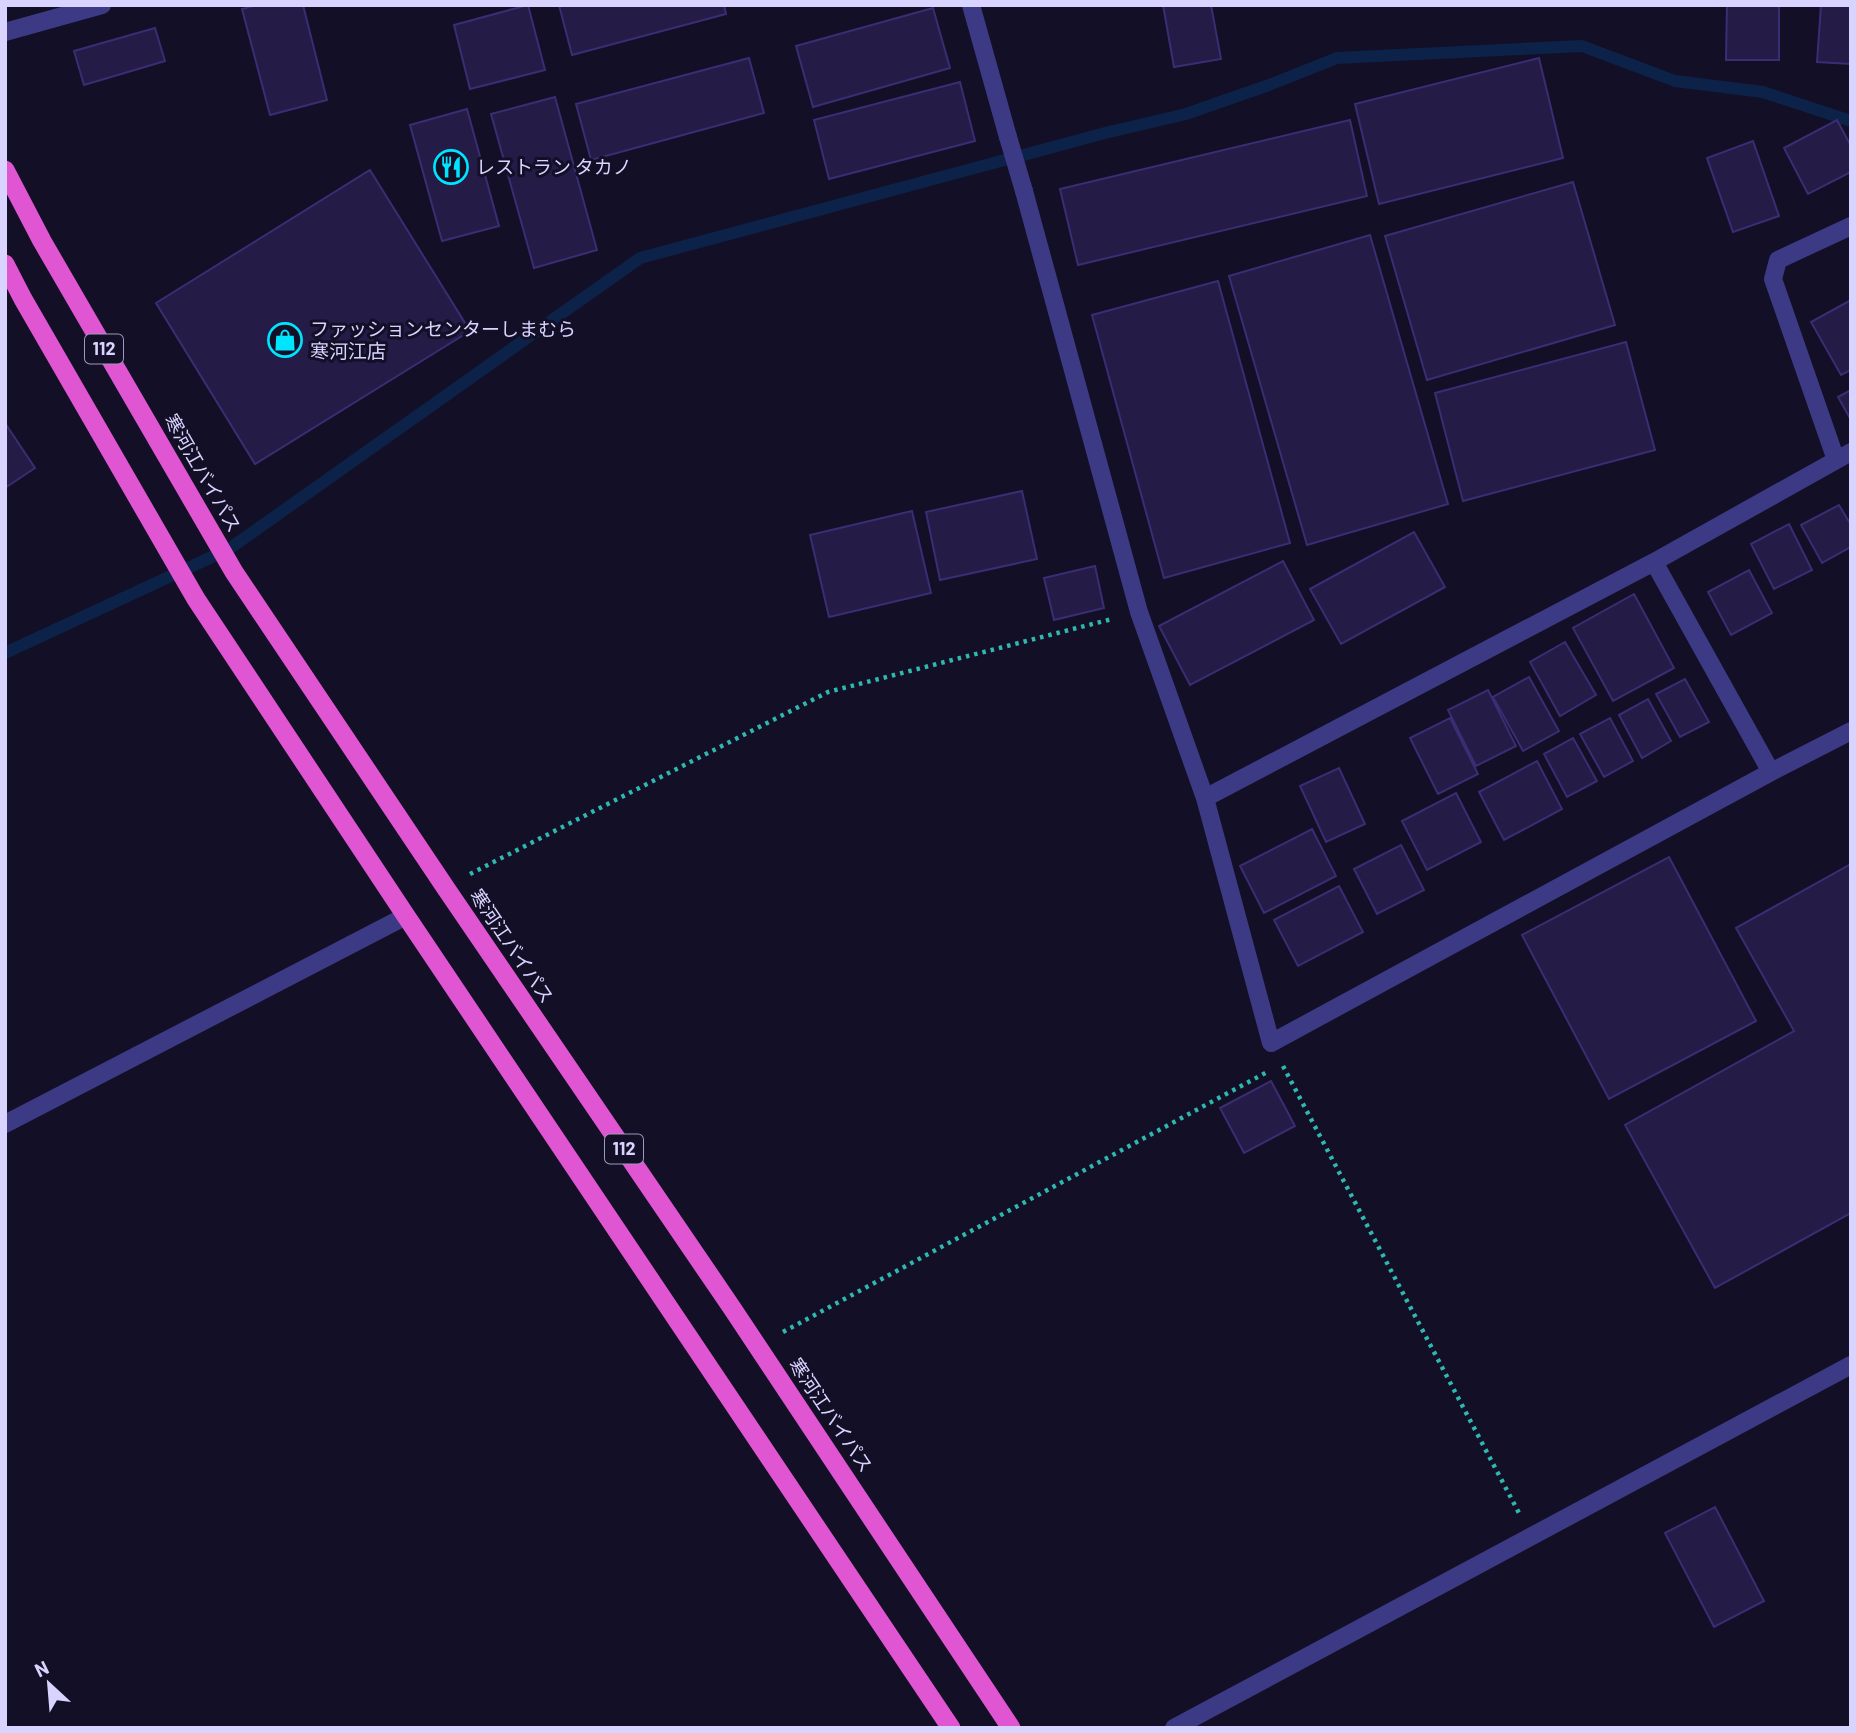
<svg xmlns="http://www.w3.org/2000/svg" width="1856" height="1733" viewBox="0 0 1856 1733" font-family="Barlow,'Noto Sans JP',sans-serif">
<rect width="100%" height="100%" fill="#130f26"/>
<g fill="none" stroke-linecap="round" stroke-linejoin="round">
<!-- stream -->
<path stroke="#0c2248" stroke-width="12" d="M5,653L229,549L640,258L1105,133L1186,114L1269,85L1337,58L1582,46L1675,81L1763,92L1851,121"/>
</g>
<!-- building -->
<path fill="#241b47" stroke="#3b2d73" stroke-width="2" d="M257,5H303L327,100L270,115L242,9Z
M528,5L545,70L470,89L454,25Z
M559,5H724L726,14L572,55Z
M1163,5H1211L1221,59L1174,67Z
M1727,5H1779V60H1726Z
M1821,5H1851V64L1817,62Z
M933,8L950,68L813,107L796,46Z
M155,28L165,61L84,85L74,51Z
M749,58L764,113L591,160L576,104Z
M1539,58L1563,158L1379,204L1355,104Z
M960,82L975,141L829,179L814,120Z
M555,97L597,250L534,268L491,114Z
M467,109L499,226L442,241L410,125Z
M1350,120L1367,196L1078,265L1060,189Z
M1837,120L1851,146V172L1808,194L1784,148Z
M1753,141L1779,216L1733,232L1707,158Z
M370,170L470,331L255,464L156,303Z
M1573,182L1615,325L1427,380L1385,236Z
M1370,235L1448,504L1307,545L1229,276Z
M1218,281L1290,543L1164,578L1092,315Z
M1851,300V370L1841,375L1811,322Z
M1626,342L1655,450L1463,501L1435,393Z
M1851,390V420L1838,397Z
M5,423L35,468L5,488Z
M1022,491L1037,559L940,580L926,512Z
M1839,505L1851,525V547L1822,563L1801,525Z
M912,511L931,593L829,617L810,535Z
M1789,524L1812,570L1774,589L1751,544Z
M1414,532L1445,587L1341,644L1310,589Z
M1283,561L1314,620L1190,685L1159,626Z
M1095,566L1104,608L1054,620L1044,578Z
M1749,570L1772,613L1731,635L1708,592Z
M1634,594L1674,668L1613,701L1573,628Z
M1565,642L1596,695L1560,716L1530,662Z
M1529,677L1559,731L1523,751L1493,697Z
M1685,679L1709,722L1680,737L1656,694Z
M1488,690L1516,746L1476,766L1448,710Z
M1648,699L1671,741L1642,758L1619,715Z
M1450,718L1478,774L1438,794L1410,738Z
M1610,718L1633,761L1604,777L1580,734Z
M1573,738L1597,781L1567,797L1544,754Z
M1537,761L1562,809L1504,840L1479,792Z
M1339,768L1365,824L1326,842L1300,786Z
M1456,793L1481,842L1427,870L1402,821Z
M1312,829L1336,876L1264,913L1240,866Z
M1401,845L1424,890L1377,914L1354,869Z
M1669,857L1756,1021L1609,1099L1522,935Z
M1851,864V1213L1715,1288L1625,1125L1794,1031L1736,928Z
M1339,886L1363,932L1298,966L1274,920Z
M1271,1081L1295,1126L1244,1153L1220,1108Z
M1715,1507L1764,1601L1714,1627L1665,1533Z"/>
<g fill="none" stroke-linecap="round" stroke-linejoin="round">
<!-- path -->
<path stroke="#2fb8b0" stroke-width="4.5" stroke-dasharray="3.5 5" stroke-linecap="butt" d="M470,874L828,692L1112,619
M1283,1066L1519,1513
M783,1332L1269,1071"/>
<!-- service -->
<path stroke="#3d3a85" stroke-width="18" d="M971,5L1008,137
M5,32L102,5
M1024,191L1139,612L1205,798L1271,1043L1771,772L1851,731
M1836,460L1773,279L1778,260L1851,226
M1654,562L1771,772
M1205,798L1654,562L1851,452
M5,1124L406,916
M1174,1728L1851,1365"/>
<!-- minor -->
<path stroke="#3d3a85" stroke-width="18" d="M1008,137L1024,191"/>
<!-- trunk -->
<path stroke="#e055d1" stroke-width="19" d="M5,170L42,241L234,572L445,887L732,1308L1011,1728
M5,264L23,299L196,599L406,916L951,1728"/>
</g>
<!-- icons -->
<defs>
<g id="restaurant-ring" transform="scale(1.75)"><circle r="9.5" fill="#130f26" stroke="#00e5ff" stroke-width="1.5"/><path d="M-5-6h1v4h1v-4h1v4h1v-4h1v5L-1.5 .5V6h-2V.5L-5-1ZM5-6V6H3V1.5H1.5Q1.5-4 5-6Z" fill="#00e5ff"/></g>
<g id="shop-ring" transform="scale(1.75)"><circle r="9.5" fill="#130f26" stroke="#00e5ff" stroke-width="1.5"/><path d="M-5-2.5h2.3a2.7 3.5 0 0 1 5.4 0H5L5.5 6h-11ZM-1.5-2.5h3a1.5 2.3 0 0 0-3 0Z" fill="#00e5ff"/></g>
</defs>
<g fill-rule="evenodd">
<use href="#restaurant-ring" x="451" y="167"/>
<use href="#shop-ring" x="285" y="340"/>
</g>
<g text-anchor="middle" stroke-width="6" stroke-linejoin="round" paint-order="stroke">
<!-- shield labels -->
<g fill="#130f26" stroke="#9e99be" stroke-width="2">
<rect x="85" y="334.5" width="38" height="29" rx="5"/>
<rect x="605" y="1134.5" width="38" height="29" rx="5"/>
</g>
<g font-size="18" font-weight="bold" fill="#d9d4ff">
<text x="104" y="355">112</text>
<text x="624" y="1155">112</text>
</g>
<!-- poi labels -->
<g font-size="19" fill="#d9d4ff" stroke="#130f26" text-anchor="start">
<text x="476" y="174">レストラン タカノ</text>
<text x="310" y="336">ファッションセンターしまむら<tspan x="310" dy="22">寒河江店</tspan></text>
</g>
<!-- street labels -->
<g font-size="19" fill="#d9d4ff" stroke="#130f26">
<text transform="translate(203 473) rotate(60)" y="7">寒河江バイパス</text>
<text transform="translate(512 946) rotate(56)" y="7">寒河江バイパス</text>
<text transform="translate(831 1415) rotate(56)" y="7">寒河江バイパス</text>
</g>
</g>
<!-- border -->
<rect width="1856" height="1733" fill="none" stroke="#d9d4ff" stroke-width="14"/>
<!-- north arrow -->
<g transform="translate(49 1684) rotate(334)" stroke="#130f26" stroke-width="5" paint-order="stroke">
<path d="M0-5L12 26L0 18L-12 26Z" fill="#d9d4ff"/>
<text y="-10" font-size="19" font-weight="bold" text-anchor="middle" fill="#d9d4ff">N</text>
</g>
</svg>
